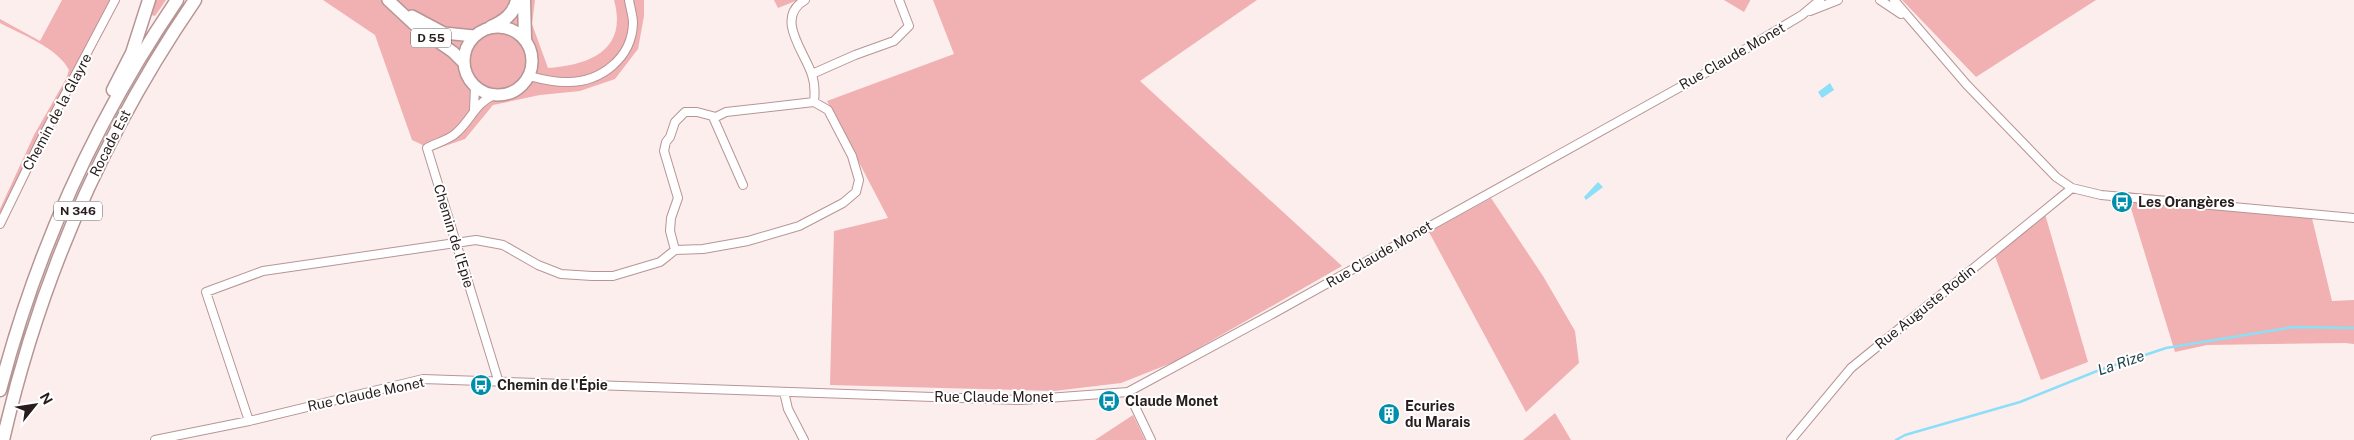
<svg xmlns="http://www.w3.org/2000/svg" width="2354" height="440" viewBox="0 0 2354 440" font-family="'Public Sans',sans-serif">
<rect width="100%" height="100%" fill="#fdeeee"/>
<!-- green -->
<path fill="#f1b0b1" d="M62,0H111L0,215V209L34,135L66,79L69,70C57,47 22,35 0,23V19L40,41Z
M154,0H166L155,16L151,15Z
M323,0H535L532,24L548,68C590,65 628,50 614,0H644V16L638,49L615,79L580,91L540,95L493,105L465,139L433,150L412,140L375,35Z
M774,0H798L778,8Z
M933,0H1257L1140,81L1342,266L1174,362L1121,383L1054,391L830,385L834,231L888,218L827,101L954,54Z
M1724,0H1750V1L1744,12Z
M1902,0H2096L1976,77Z
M2126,192L2310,210L2332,301L2354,300V344L2345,343L2207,345L2175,352Z
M1491,198L1543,276L1575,331L1579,363L1526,412L1429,232Z
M2045,214L2088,362L2041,380L1995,256Z
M1555,413L1571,440H1523Z
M1133,415L1145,440H1095Z"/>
<!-- water -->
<path fill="#8bdff7" d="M1830,83L1834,90L1822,98L1818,92Z
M1598,182L1603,187L1586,200L1584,197Z"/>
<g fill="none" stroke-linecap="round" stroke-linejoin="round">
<!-- stream -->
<path stroke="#8bdff7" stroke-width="2.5" d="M1896,440L1905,435L2020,402L2097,371L2166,348L2294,327L2354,328"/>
<!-- minor casing -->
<g stroke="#b79595" stroke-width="10">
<path id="minor" d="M805,0C774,18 805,52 812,75C815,84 815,93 814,102
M1880,0L1901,14
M1894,0L1967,85L2056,177L2072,188L2101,195L2354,218
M1810,11L1838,0
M812,74L855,55L894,41L909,26L899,0
M529,76C541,79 555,83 568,82C601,82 632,58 633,23C633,16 630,7 629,0
M494,95C475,103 470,122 455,134C448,140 436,143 427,148L499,383
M474,110L475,87
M713,117L743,185
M0,224L43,136L115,0
M784,392L788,409L804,440
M1128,392L1151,440
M249,421L206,292L263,271L476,240L503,245L538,265L561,274L592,276H613L660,262L675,250L670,231L671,218L678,198L664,151L666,142L670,137L675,122L685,112H697L716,117L726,112L814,102L828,110L852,156L859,180L856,192L843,203L799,226L748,241L703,249L675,250
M155,440L249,421L423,379L1021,400L1128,392L1274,313L1709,71L1802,15L1820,0
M1791,440L1851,368L2072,188"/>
</g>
<!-- primary casing -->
<g stroke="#b79595" stroke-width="14">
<path id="primary" d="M388,0L417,27L453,52L464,63
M412,16L444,33L474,36
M464 61a34 34 0 1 1 68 0a34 34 0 1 1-68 0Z"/>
</g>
<!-- trunk casing -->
<g stroke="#b79595" stroke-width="15">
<path id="trunk" d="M524,0L525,39
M491,27C504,21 514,14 517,0
M113,90L132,53L149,0
M0,390C36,252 96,119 177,0
M3,440C39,282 103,134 195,0"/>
</g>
<!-- minor -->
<use href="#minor" stroke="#fff" stroke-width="8"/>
<!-- primary -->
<use href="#primary" stroke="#fff" stroke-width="11"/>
<!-- trunk -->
<use href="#trunk" stroke="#fff" stroke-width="12"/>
</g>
<!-- icons -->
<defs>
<g id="bus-disc" transform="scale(1.125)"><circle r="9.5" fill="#008fab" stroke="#fff"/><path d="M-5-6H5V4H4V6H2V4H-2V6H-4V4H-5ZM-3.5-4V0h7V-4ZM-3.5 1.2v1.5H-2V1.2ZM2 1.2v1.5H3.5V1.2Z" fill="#fff"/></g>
<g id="building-disc" transform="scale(1.125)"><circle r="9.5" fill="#008fab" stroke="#fff"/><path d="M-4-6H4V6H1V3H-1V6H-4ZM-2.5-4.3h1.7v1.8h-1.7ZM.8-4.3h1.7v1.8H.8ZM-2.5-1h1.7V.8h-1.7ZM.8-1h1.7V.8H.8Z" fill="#fff"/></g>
</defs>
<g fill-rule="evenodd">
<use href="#bus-disc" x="2122" y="202"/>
<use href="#bus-disc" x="481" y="385"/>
<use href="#bus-disc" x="1109" y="401"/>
<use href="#building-disc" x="1389" y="414"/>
</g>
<g text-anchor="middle" stroke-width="4" stroke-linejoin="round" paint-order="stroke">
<!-- shield labels -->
<g fill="#fff" stroke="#686060" stroke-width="1">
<rect x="411" y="28.5" width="40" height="19" rx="4"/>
<rect x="54" y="201.5" width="48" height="19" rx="4"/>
</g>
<g font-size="12" font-weight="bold" fill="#281c1c">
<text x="431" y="42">D 55</text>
<text x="78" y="215">N 346</text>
</g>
<!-- street labels -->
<g font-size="14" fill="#281c1c" stroke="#fff">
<text transform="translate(1732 56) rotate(-30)" y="5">Rue Claude Monet</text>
<text transform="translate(57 112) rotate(-62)" y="5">Chemin de la Glayre</text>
<text transform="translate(110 143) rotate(-63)" y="5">Rocade Est</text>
<text transform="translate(454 236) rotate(73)" y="5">Chemin de l'Epie</text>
<text transform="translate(1379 254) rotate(-30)" y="5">Rue Claude Monet</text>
<text transform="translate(1925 307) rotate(-39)" y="5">Rue Auguste Rodin</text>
<text transform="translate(366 394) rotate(-12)" y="5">Rue Claude Monet</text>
<text x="994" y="402">Rue Claude Monet</text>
</g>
<!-- poi labels -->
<g font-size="14" font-weight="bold" fill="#281c1c" stroke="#fff" text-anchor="start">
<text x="2138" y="207">Les Orangères</text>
<text x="497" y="390">Chemin de l'Épie</text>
<text x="1125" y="406">Claude Monet</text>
<text x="1405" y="411">Ecuries<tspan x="1405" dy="16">du Marais</tspan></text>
</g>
<!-- water labels -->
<g font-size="15" font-style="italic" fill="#1a414c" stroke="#fff">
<text transform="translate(2121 363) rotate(-19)" y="5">La Rize</text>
</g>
</g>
<!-- north arrow -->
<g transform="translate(35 405) rotate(60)" stroke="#ffffff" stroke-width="4" paint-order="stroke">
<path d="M0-4L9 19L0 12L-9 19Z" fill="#281c1c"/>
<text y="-8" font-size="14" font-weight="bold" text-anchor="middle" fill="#281c1c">N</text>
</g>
</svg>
